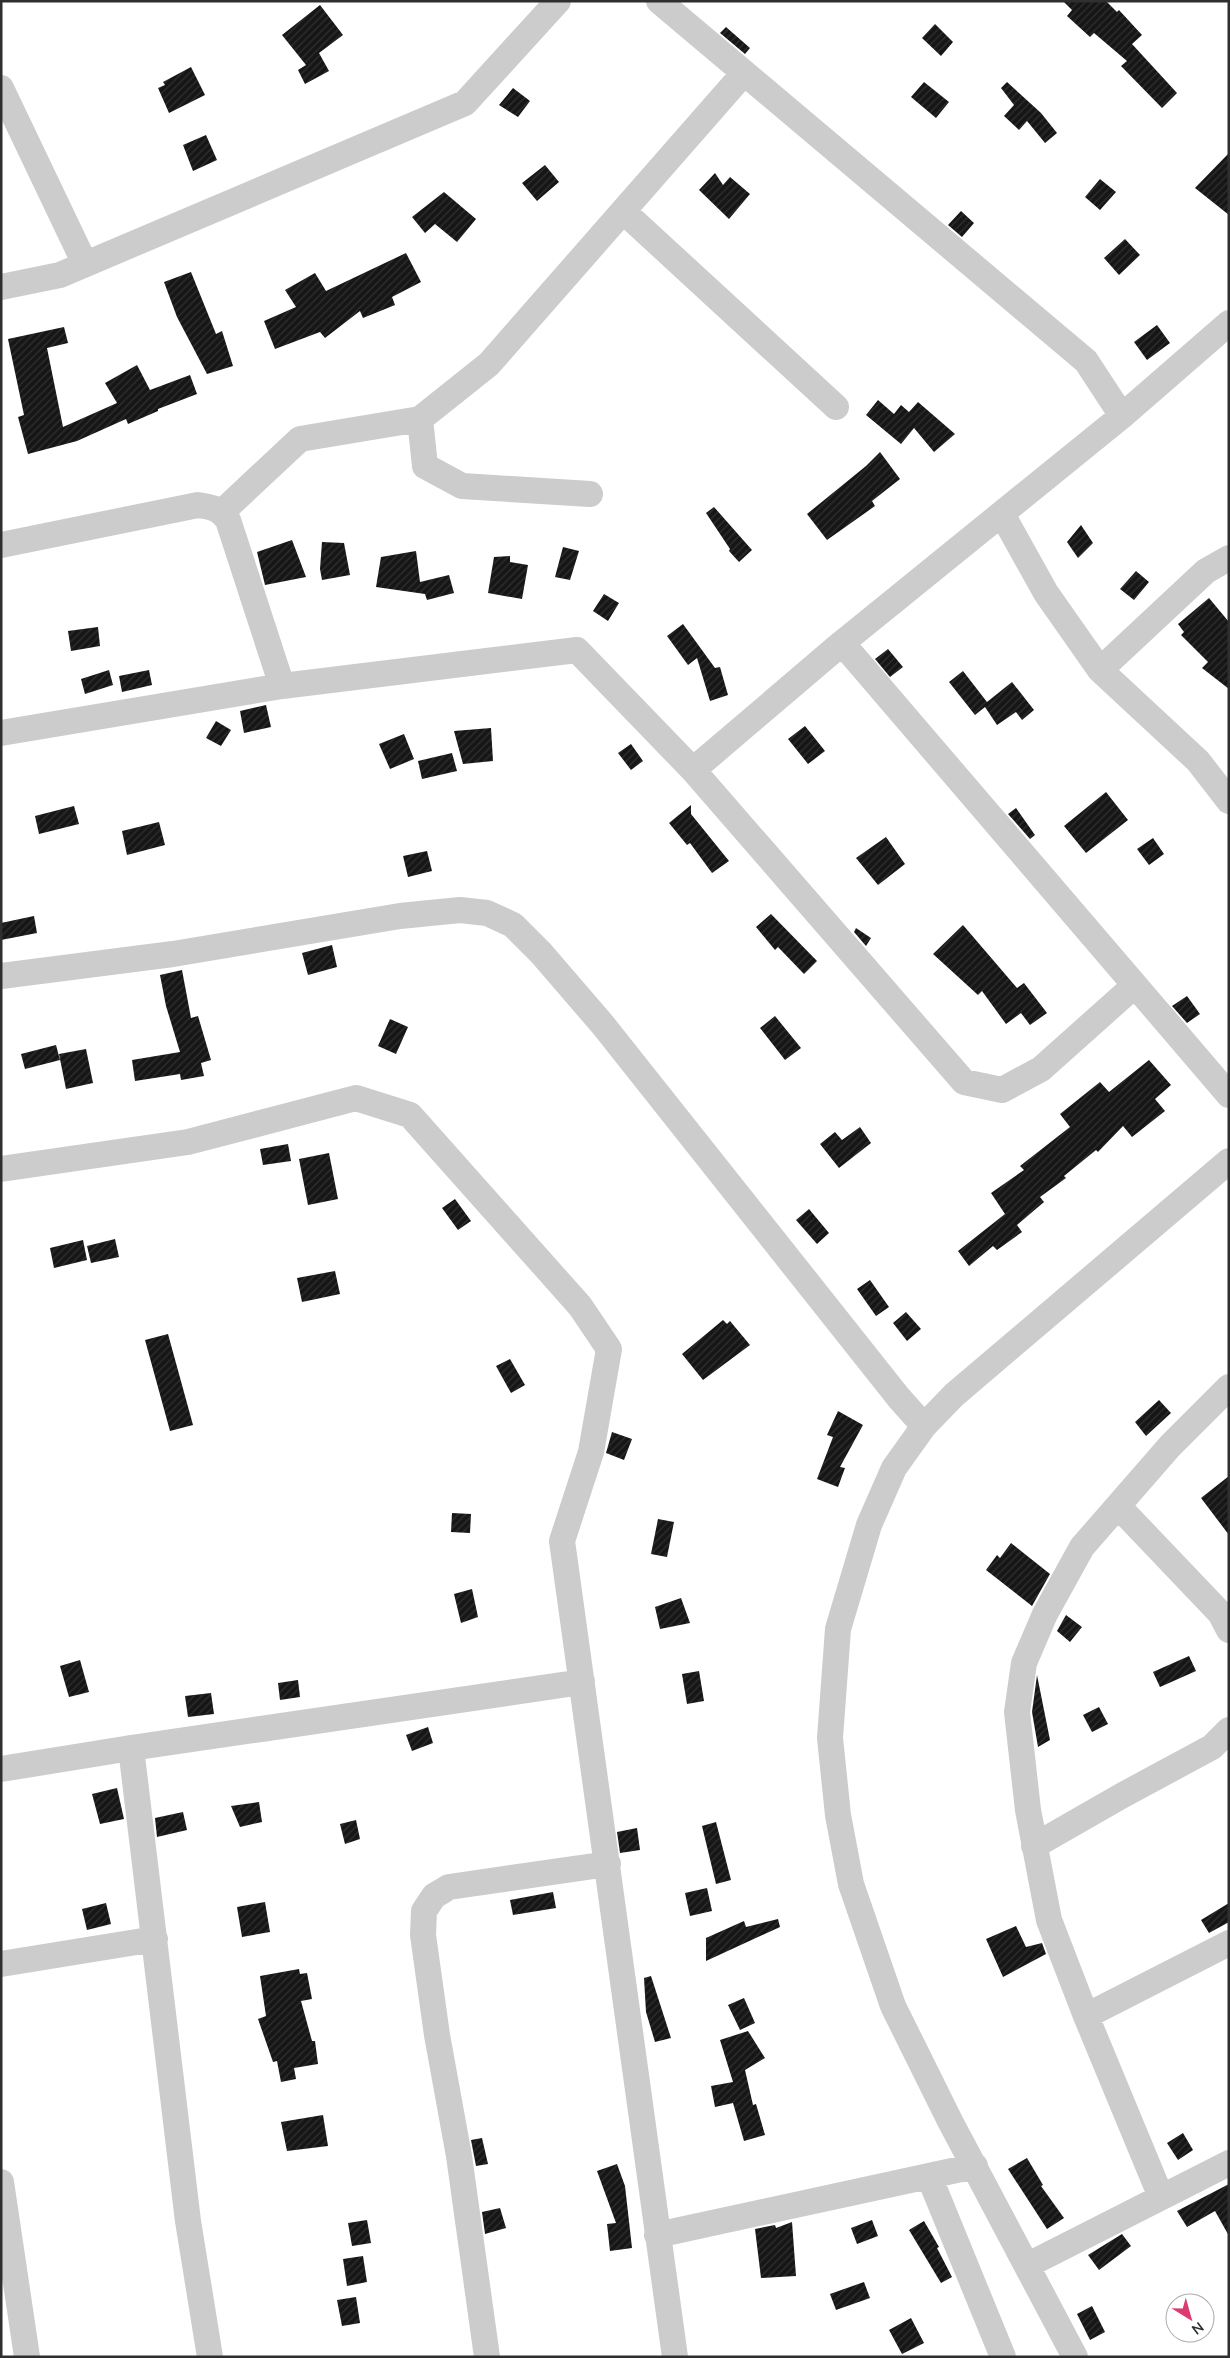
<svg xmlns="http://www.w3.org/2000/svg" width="1230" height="2358" viewBox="0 0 1230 2358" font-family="'Nunito Sans',sans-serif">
<defs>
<pattern id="building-hatch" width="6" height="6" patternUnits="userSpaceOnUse" patternTransform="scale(1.25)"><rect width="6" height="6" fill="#161616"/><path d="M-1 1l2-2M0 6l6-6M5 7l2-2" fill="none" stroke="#303030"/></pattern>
</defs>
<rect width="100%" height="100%" fill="#fff"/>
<!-- building -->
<path fill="url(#building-hatch)" d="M1063,1H1106L1117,12L1119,10L1142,35L1132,44L1177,93L1162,108L1121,66L1127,61L1094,33L1090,37L1067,16L1072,10Z
M320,5L343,35L319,53L329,71L305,84L298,70L306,65L282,35Z
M935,24L953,42L941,56L922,38Z
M726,27L750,48L745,54L720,33Z
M191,67L205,95L169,113L158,88L165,85L163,82Z
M924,82L949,102L936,118L911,97Z
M1007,82L1041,113L1057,133L1045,143L1027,121L1019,130L1004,116L1014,105L1001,88Z
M513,88L530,101L518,117L499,105Z
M206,135L217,160L193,171L183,145Z
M1229,153V215L1195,188Z
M545,165L559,182L537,201L522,183Z
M715,173L723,185L730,177L750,194L729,219L699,190Z
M1100,179L1116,192L1100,210L1085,197Z
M444,192L476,219L457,242L435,224L425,233L412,217Z
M961,211L974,223L962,237L948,225Z
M1125,239L1140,255L1119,275L1104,258Z
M406,253L421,282L392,297L395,305L363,318L360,311L325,338L320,332L275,349L264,321L296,307L285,290L315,273L326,291Z
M191,272L216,334L222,331L233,366L207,374L177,317L164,282Z
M1157,325L1170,343L1147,360L1134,342Z
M64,327L68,343L47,348L63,427L117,403L105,383L137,365L150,390L190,375L197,394L158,409V411L128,424L126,419L77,441L28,454L18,417L24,415L8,339Z
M878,400L894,414L901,405L909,412L918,402L955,434L934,452L914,428L901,444L866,415Z
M880,452L900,479L872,501L875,506L827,540L807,514L866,466Z
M714,507L752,550L739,562L729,551L730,549L706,513Z
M1081,525L1093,543L1078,558L1067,542Z
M292,540L306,577L265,585L257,552Z
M322,542L344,543L350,575L322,580L320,569Z
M563,547L579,551L570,580L555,577Z
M416,551L420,582L449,575L454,593L427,600L425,594L376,587L381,557Z
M510,556V562L528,565L522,599L488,593L494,557Z
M1136,571L1149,582L1134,600L1120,589Z
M604,594L619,603L608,621L593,611Z
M1209,598L1229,622V689L1202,668L1208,662L1181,635L1184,632L1178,624Z
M683,624L715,668L720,667L728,695L710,701L697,658L688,665L667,636Z
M98,627L100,646L71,651L68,631Z
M888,649L903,667L890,677L875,659Z
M109,670L113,685L85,694L81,679Z
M149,670L152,685L122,692L119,676Z
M963,671L987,702L1012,682L1034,710L1022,720L1016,712L997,725L985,707L975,715L949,682Z
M266,705L271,727L244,733L240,711Z
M216,721L231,730L221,746L206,738Z
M805,726L825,751L808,764L788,739Z
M491,728L493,761L463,764L454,731Z
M404,734L414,759L390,769L379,744Z
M631,744L643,761L631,770L618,753Z
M452,753L457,771L422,779L418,761Z
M1106,792L1128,820L1086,853L1064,826Z
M691,805V814L729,861L712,873L690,843L687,845L669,823Z
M74,806L79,824L39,834L35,816Z
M1016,808L1035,835L1030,839L1008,814Z
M159,822L165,845L127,855L122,831Z
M886,837L905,864L878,885L856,858Z
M1153,838L1164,854L1149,865L1137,849Z
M427,851L432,871L408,877L403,856Z
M771,914L817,961L804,974L778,947L775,950L756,927Z
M34,916L37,933L1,940V923Z
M963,925L1017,988L1024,983L1047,1013L1030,1025L1021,1013L1006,1024L982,991L978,995L933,954Z
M856,928L871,938L866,946L854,932Z
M332,945L337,967L308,975L302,953Z
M182,970L191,1018L198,1016L211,1060L201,1063L204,1076L181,1080L180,1074L135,1081L132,1060L180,1052L166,1006L160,975Z
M1187,996L1200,1014L1187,1023L1172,1006Z
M775,1016L801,1048L785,1060L760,1028Z
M390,1019L408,1027L396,1054L378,1046Z
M56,1045L60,1060L25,1069L21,1054Z
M86,1049L93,1083L66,1089L59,1054Z
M1149,1060L1171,1085L1155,1099L1165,1111L1132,1137L1123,1126L1098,1152L1096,1150L1064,1176L1066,1178L1040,1197L1044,1202L1017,1225L1022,1232L997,1250L993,1246L969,1266L958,1251L1005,1214L991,1193L1024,1170L1020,1166L1070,1127L1060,1114L1100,1082L1109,1092Z
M860,1127L871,1143L839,1168L820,1144L835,1132L842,1140Z
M288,1144L291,1161L263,1165L260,1149Z
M329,1153L338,1199L308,1205L299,1159Z
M455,1199L471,1221L458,1230L442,1208Z
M809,1209L829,1233L817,1244L796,1220Z
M115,1239L119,1257L91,1263L87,1246Z
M83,1240L87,1260L54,1268L50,1248Z
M335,1271L340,1294L302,1302L297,1278Z
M870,1280L889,1307L876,1316L857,1289Z
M906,1312L921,1329L907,1341L893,1323Z
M723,1320L727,1324L730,1321L750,1345L703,1380L682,1354Z
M168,1334L193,1425L170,1431L145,1340Z
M510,1359L525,1385L511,1393L496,1366Z
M1159,1400L1171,1413L1146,1436L1135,1422Z
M838,1411L863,1425L840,1467L845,1468L838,1487L817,1479L833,1437L827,1435Z
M612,1432L632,1439L624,1460L606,1453Z
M1229,1476V1535L1201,1498Z
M452,1513L471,1514L470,1533L451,1532Z
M658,1519L674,1522L667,1557L651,1554Z
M1011,1543L1050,1574L1032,1606L986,1570L997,1555L1000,1558Z
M472,1589L478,1617L461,1623L454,1594Z
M681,1598L690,1623L660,1629L655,1607Z
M1066,1615L1082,1627L1070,1642L1057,1631Z
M1189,1656L1196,1671L1160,1687L1153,1672Z
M80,1660L89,1692L69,1697L60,1666Z
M699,1671L704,1701L687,1704L682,1674Z
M1037,1675L1050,1740L1038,1747L1032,1712Z
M298,1680L300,1697L280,1700L278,1683Z
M211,1693L214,1714L188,1717L185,1696Z
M1099,1707L1108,1724L1092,1732L1083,1715Z
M428,1727L433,1743L412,1751L406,1735Z
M117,1788L124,1819L100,1824L92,1794Z
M259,1802L262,1822L240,1827L231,1806Z
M183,1812L187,1830L157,1837L155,1818Z
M356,1820L360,1839L345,1844L340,1824Z
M716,1822L731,1880L716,1884L702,1826Z
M637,1828L640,1850L620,1853L617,1832Z
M707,1888L712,1911L690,1916L685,1893Z
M553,1892L556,1908L513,1915L510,1900Z
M265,1902L270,1932L242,1937L237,1907Z
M106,1903L111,1924L87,1930L82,1909Z
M1229,1903V1922L1209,1933L1201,1920Z
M778,1919L780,1927L706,1961V1938L744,1921L746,1927Z
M1016,1926L1026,1947L1042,1943L1046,1954L1003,1977L986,1939Z
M299,1969L300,1974L307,1973L312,1999L301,2001L312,2041H315L318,2064L294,2068L296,2079L281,2082L277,2061L273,2062L258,2019L266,2016L260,1976Z
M651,1976L671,2038L655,2042L646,2012L644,1978Z
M744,1998L755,2023L740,2030L728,2005Z
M748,2031L765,2058L745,2070L753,2105L756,2104L765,2135L744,2141L733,2103L715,2107L711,2086L733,2082L720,2040Z
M323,2115L328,2146L287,2151L281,2122Z
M1183,2133L1193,2150L1178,2160L1167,2143Z
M482,2138L488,2164L476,2166L471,2140Z
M1027,2158L1043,2185L1041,2186L1064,2218L1047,2229L1008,2169Z
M617,2164L625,2186L632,2248L610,2251L607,2224L616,2223L597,2171Z
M1229,2184V2236L1215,2211L1187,2227L1177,2211Z
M500,2208L506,2228L485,2234L482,2212Z
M367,2220L371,2243L352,2246L348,2223Z
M872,2220L878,2236L857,2244L851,2228Z
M924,2221L939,2247L937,2248L952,2277L941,2283L909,2230Z
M792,2222L796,2276L761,2278L755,2229L775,2225L776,2228Z
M1122,2234L1131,2246L1099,2270L1088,2255Z
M363,2256L367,2282L347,2286L343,2259Z
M864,2282L870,2298L836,2310L830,2294Z
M356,2297L360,2323L342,2326L337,2300Z
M1092,2306L1105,2332L1090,2340L1077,2314Z
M911,2318L924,2343L902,2354L889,2330Z"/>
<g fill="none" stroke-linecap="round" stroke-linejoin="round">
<!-- minor -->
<path stroke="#ccc" stroke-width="26" d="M659,1L1086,361L1122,416
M1,88L85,264
M623,211L836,407
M1,287L60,275L465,103L558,1
M420,419L425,466L462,486L590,494
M222,512L300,439L420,419L489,364L744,73
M1002,514L1046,593L1100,670L1198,761L1229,801
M1,545L198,505C212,507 219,508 228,520L282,686
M842,643L1122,416L1229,323
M1100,670L1206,571L1229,558
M1,733L282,686L577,650L693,770L964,1082L1002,1090L1041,1069L1134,986
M693,770L842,643L1229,1095
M1,976L173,954L400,916L460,910L487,913L513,925L541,953L603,1025L899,1398L924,1426
M1,1169L188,1142L356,1098L410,1115L580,1306L609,1349L591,1452L562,1541L675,2357
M1118,1506L1220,1613L1229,1630
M131,1748L188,2221L210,2357
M1,1769L131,1748L582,1682
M1034,1846L1123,1795L1212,1747L1229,1730
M1,1964L155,1939
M1086,2016L1229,1943
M929,2176L1003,2357
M1,2182L27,2357
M1161,2197L1086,2016L1049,1920L1028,1810L1017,1712L1024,1663L1045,1614L1082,1547L1170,1446L1229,1387
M657,2235L975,2166
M1028,2265L1229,2163
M487,2357L459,2156L437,2035L423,1935L424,1911L434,1896L449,1887L608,1864
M1075,2357L950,2121L893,2006L851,1884L838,1815L830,1738L838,1629L869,1525L894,1468L924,1426L954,1395L1229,1161"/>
</g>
<!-- border -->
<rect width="1230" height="2358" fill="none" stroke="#2f2f2f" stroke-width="5"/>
<!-- north arrow -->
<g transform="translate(1190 2318) rotate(143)"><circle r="24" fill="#ffffff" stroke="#acacac"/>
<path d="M0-4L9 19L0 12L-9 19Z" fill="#dd3a74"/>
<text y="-8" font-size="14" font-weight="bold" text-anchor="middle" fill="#2f2f2f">N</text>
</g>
</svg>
